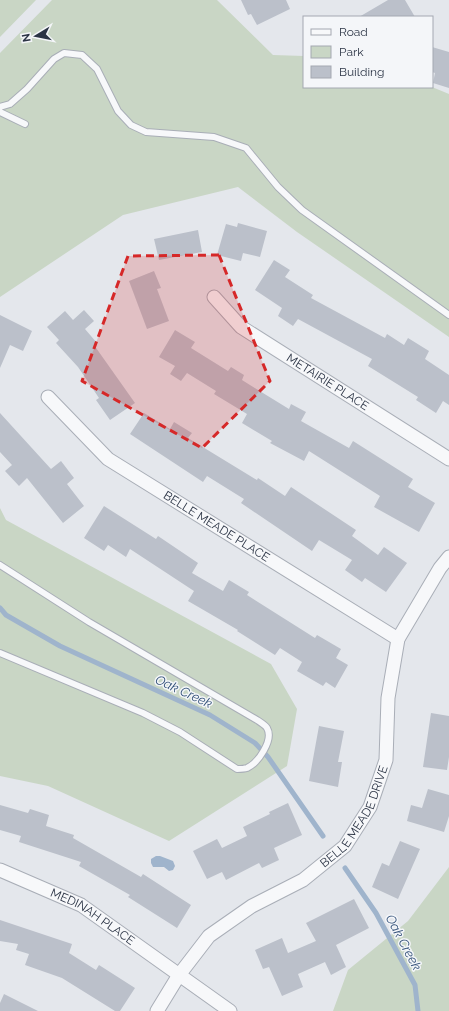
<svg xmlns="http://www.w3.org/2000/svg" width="449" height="1011" viewBox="0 0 449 1011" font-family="Raleway,sans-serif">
<rect width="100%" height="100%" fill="#e4e7ec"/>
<!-- green -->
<path fill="#c9d6c5" d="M0,0H36L0,37Z
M52,0H217L273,55L304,56V87H432L449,94V337L297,232L238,187L123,215L0,297V53Z
M0,508L6,520L271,664L297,709L287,766L169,841L48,786L0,776Z
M449,867V1011H333L348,970L408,921Z"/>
<!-- water -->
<path fill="#9fb4cc" d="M160,856L173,861L175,866L173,870L169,871L164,867H153L151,863V859L156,856Z"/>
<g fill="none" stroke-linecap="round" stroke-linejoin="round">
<!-- stream -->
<path stroke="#9fb4cc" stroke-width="5" d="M0,608L6,615L60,646L210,715L255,743L268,757L323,836
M345,868L376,913L415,985L418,1011"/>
</g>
<!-- building -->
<path fill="#bbc0ca" d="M241,0H286L290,9L257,25L251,14L248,15Z
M388,0H405L415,17H359Z
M432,47L449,52V88L433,83L435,73L432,72Z
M238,223L267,231L260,257L243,253L241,261L217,255L226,224L237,227Z
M198,230L202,252L159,260L154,239Z
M274,260L290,270L285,277L313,295L311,298L385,338L387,334L404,345L408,338L429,351L425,359L449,375V405L443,401L436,413L416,400L418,397L368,366L372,359L298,319L293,326L278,316L282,308L255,290Z
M154,271L161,288L157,289L169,321L147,329L129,281Z
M84,310L94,321L85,329L97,343L94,345L135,403L110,420L96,400L99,398L78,367L56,343L59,340L47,327L65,311L73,320Z
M0,315L32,331L23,351L10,345L0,368Z
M175,330L195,342L191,348L228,371L231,367L244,375L242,380L289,409L291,404L306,412L301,421L349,448L353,441L413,479L408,487L435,503L419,532L374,507L380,496L309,451L304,461L270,443L272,441L242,423L247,414L214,394L216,391L187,373L181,381L170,374L175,366L159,357Z
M0,413L51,469L61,461L74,478L67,484L84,506L63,523L27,478L19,486L5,471L12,465L0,452Z
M144,413L170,429L174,422L192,433L188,438L257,480L258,478L285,496L291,487L356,530L352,536L378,555L384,547L407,563L386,592L365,578L362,582L345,570L352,560L319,540L312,551L241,503L244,499L207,476L203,482L130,434Z
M104,506L156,539L158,536L198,563L192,573L223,591L229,580L249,592L247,595L315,638L317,635L341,649L336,658L348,665L335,688L326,682L323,686L297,671L302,662L280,648L275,655L237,631L238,630L188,601L194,591L130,549L126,557L108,545L104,551L84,538Z
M431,713L449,716V757L447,770L423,767Z
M319,726L344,731L338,762H342L338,787L309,781Z
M428,789L449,795V816L444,832L407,821L411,805L422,808Z
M288,803L302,835L274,848L279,860L262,868L259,863L226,880L222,872L207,879L193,851L217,839L222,848L247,836L243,827L270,814L269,812Z
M0,805L28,813L30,809L49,815L46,826L74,835L73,838L141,877L143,874L191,905L177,928L128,897L130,895L79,866L81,862L19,842L21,836L0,830Z
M400,841L420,849L398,899L372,887L382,863L389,866Z
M354,899L369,928L336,945L346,967L331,975L325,962L298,974L303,987L282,996L269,967L263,969L255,950L282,938L288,953L316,941L306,923Z
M0,920L72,944L69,953L96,970L99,965L135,988L120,1011H115L62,978L25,965L29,954L16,950L18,944L0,941Z
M4,994L38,1011H0V1003Z"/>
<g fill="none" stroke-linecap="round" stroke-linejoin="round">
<!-- service casing -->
<g stroke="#a9aeb7" stroke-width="8">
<path id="service" d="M0,107L10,104L27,89L54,59L64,53L82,55L97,69L118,111L131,125L146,132L214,137L246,148L278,187L302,210L449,315
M0,112L25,124
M0,565L89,622L257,720C260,722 265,725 267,728C274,740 258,763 247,768C244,769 240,769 237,769L180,732L143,713L0,653"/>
</g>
<!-- minor casing -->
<g stroke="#a9aeb7" stroke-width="15">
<g id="minor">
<path id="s1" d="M214,297L241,327L449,459"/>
<path id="s2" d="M48,397L108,459L398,639"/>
<path id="s3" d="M0,870L81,905L230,1011"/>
<path id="s4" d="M157,1011L179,975L209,936L252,906L303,880L345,846L370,807L386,760L388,698L398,639L440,568L449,557"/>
</g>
</g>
<!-- service -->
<use href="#service" stroke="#f7f8fa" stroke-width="6"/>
<!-- minor -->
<use href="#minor" stroke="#f7f8fa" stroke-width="13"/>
</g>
<!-- marked area -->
<path fill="#d62828" fill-opacity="0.2" stroke="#d62828" stroke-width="3" stroke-dasharray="8 5" stroke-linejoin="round" d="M219,255L270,381L202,448L82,381L128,256Z"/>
<g text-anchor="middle" stroke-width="3" stroke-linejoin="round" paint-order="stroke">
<!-- street labels -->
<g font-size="12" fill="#2b3445" stroke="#f4f6f9">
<text dy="4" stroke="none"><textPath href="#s1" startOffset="143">METAIRIE PLACE</textPath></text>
<text dy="4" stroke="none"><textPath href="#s2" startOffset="214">BELLE MEADE PLACE</textPath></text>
<text dy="4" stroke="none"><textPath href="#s4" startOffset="285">BELLE MEADE DRIVE</textPath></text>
<text dy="4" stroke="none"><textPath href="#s3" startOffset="104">MEDINAH PLACE</textPath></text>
</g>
<!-- water labels -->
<g font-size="13" font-style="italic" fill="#34527a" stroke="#f4f6f9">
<text transform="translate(184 691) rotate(25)" y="5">Oak Creek</text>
<text transform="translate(404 942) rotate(62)" y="5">Oak Creek</text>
</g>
</g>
<!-- legend -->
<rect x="303" y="16" width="130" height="72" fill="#f4f6f9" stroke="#a4a8b1"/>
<rect x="311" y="29" width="20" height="6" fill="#f7f8fa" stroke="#a4a8b1"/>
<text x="339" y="36" font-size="12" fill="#2b3445">Road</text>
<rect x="311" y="46" width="20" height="12" fill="#c9d6c5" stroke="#a4a8b1"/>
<text x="339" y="56" font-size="12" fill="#2b3445">Park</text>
<rect x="311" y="66" width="20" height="12" fill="#bbc0ca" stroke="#a4a8b1"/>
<text x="339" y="76" font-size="12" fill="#2b3445">Building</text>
<!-- north arrow -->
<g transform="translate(36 36) rotate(260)" stroke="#f4f6f9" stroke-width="3" paint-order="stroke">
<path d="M0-3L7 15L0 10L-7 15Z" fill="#2b3445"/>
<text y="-6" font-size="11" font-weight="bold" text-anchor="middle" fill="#2b3445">N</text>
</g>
</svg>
